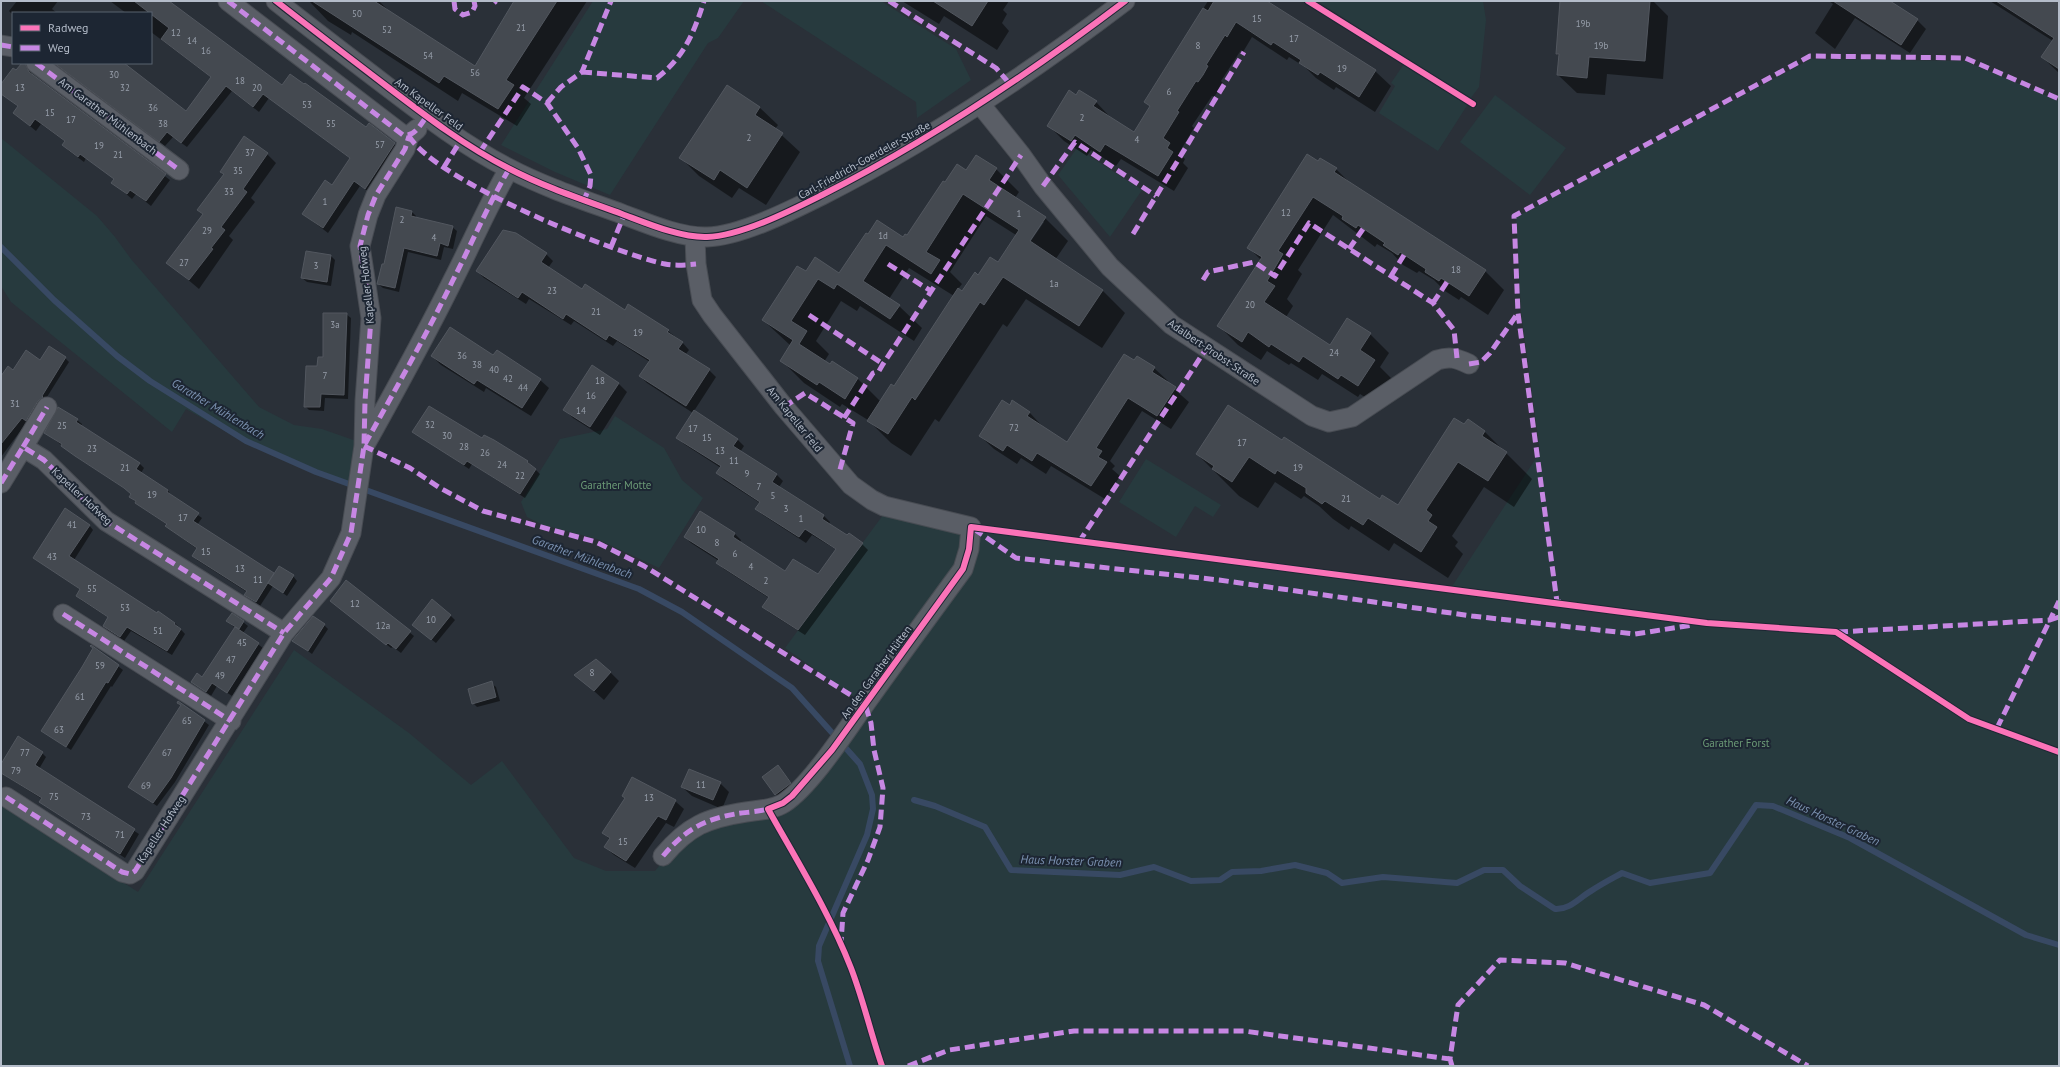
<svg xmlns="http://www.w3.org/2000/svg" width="2060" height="1067" viewBox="0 0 2060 1067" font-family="'PT Sans',sans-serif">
<rect width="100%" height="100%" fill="#2a3038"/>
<!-- green -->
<path fill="#273a3e" d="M593,1H744L718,38L708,43L610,195L555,172L501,145Z
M761,1H881L956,49L971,80L917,118L916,102Z
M1317,1H1483L1486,20L1479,87L1470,99Z
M1811,59L1965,61L2059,101V1066H1V804L138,892L294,650L409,733L471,785L502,761L574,858L606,871H655L677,844L693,830L772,810L864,704L785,648L886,511L971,530L1449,591L1540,452L1521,312L1516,217Z
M1404,64L1468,104L1438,151L1379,113L1395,86L1391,83Z
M1495,95L1566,148L1530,195L1460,142Z
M1,138L97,216L115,237L131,259L259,407L294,425L322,429L359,442L354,489L246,443L186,409L172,432L11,302L1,286Z
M1077,148L1142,190L1110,237L1058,175Z
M615,416L664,448L682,480L703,498L659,568L597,539L543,525L527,517L521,502L560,439L607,429Z
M1146,459L1221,505L1213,517L1195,506L1176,537L1119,502Z"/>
<!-- shadow -->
<path fill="#0007" fill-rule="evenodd" d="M17,1H58L52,9L57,13H13V15L9,11Z
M110,1H167L283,86L366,128L369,124L400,149L371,193L360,186L328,233L303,214L333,186L351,159L269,98L259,112L232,91L187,147L173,137L165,146L54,63H122L187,112L212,78L151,32V13H126Z
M311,1H379L392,14L475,67L517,1H587L524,98L531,104L517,126L462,93L458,101L352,32L351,35L328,21L310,2Z
M902,1H1009L1003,10L1007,14L1002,23L1009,31L997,50L944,16L939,24Z
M1208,1H1269L1272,5L1375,71L1391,86L1375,112L1336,87L1334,90L1316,78L1305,67L1289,57L1287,60L1252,37L1243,52L1241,50L1221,81L1223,83L1214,97L1212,96L1192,126L1194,128L1179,153L1185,159L1183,163L1188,168L1174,191L1121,159L1116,166L1091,150L1087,156L1064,141L1048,125L1076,96L1096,102L1111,118L1134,133L1151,107L1145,101Z
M1561,1H1653L1668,16L1663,79L1607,74L1605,95L1577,93L1558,75L1560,57L1557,54Z
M1829,1H1889L1917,20L1926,29L1910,53L1855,18L1835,49L1815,33L1833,4Z
M1990,1H2053L2059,5V73L2042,57L2053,41Z
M23,63H32L30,68L33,76L170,180L151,206L136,194L132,199L112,182L115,179L86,158L84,162L69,151L63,145L66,142L41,124L36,131L14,113L19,107L1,93Z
M759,107L778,125L775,129L800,152L766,205L739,188L732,198L699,176L681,158Z
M267,154L276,163L251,198L255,202L229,236L233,240L199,289L167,262L204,215L198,210L225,175L221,172Z
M1321,159L1336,169L1352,185L1485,271L1504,290L1488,315L1461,297L1459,300L1445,291L1434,280L1419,271L1417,273L1403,265L1392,253L1377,244L1375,247L1333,215L1298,270L1302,274L1287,299L1293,306L1286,317L1330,346L1370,334L1389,353L1380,367L1393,380L1377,405L1360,394L1358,397L1322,374L1318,380L1291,363L1289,365L1267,351L1261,360L1238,345L1219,326L1261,260L1249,248Z
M996,169L1019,192L1015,198L1045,218L1068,241L1055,260L1102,290L1125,313L1102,348L1026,299L1007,327L1003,324L939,422L935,419L911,456L891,443L868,420L842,404L840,407L804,383L782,361L791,346L763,320L806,272L840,275L866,234L903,238L908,237L946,184L966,171ZM986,216L1016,235L998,263L979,276L963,292L958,289L962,284L950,272ZM1041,222H1044L1028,245L1026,244ZM909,268L954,296L894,387L881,402L858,379L824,362L829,354L816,341L841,301L857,311L860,306L914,341L922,328L899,306L889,299Z
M412,212L416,216L415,218L452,227L457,231L453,249L444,247L441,260L408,252L399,292L383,288L378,284L385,265Z
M307,252L331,256L335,260L331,286L307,282L302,278Z
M546,254L553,261L548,268L582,290L668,331L682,342L689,350L685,355L709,370L716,377L694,411L738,440L744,446L740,452L777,475L783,481L779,487L824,516L830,522L829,525L862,544L868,550L805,635L770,613L763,607L769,598L724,569L718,563L719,561L691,543L685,537L701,512L735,534L741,540L740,543L785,572L818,575L837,550L812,535L806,543L763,515L756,509L760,503L724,480L717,473L721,468L684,444L678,437L693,413L647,383L640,376L650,362L617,341L613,346L574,321L571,325L529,299L526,304L484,278L477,271Z
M346,314L351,318L348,399L325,398L324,411L309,410L305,406L318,368Z
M432,356L493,357L540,380L549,388L531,416L486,388L484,392L441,365Z
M65,358L69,362L30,424L27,422L1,457V378L14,371L41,361Z
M1135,362L1154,368L1168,381L1167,383L1189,402L1171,429L1142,411L1110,461L1115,466L1112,469L1120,476L1105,499L1051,466L1046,474L1021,458L1017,464L994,449L980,436L1010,406L1030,413L1043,427L1068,444Z
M618,383L627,392L600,435L573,418L564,409Z
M1228,407L1380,501L1398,506L1465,426L1484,431L1532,479L1514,507L1484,487L1452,536L1458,542L1455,546L1463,554L1448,578L1394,543L1389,551L1351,526L1349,530L1333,519L1319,506L1304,496L1301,499L1275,482L1258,508L1239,496L1197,454Z
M59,408L77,420L82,424L81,426L140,464L144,468L141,473L168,490L171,496L202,518L197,525L275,575L293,576L297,581L287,596L273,586L260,606L245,595L247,592L197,560L193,555L197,549L171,530L168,525L141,507L130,496L132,494L130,492L81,460L46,433Z
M414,432L482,440L527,461L540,474L525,498L472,464L469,469Z
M89,525L93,530L74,560L157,614L158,613L175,623L185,634L172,655L131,631L124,641L108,630L104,626L109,618L81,600L77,595L81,590L35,558Z
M346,582L414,636L401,653L393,647L391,648L336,605Z
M450,615L455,620L436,643L413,625Z
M227,621L243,622L248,626L243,633L263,648L232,696L217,686L211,696L192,682L203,678L235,628Z
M324,625L328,629L312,654L294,641Z
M91,646L123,670L112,687L111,686L71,750L42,731L94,649Z
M610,672L619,681L604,700L576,675Z
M491,683L496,687L500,701L477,707L473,703Z
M179,702L209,725L175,782L157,806L129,787L181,705Z
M42,753L46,757L39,769L139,834L125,858L45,806L40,802L42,799L1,773V765Z
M778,766L799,792L785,804L776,795L763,777Z
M720,783L729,792L722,809L692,796L682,787Z
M623,796L675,801L684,809L674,827L666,823L635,868L614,855L605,847L610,840L604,833L626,799Z"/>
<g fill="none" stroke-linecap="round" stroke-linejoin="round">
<!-- stream -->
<path stroke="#384963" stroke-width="6" d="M1,247L54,300L117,356L150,381L246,441L316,472L639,589L682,612L792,688L860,764L872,795L873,809L867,835L819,946L818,961L850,1066
M914,800L935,806L985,827L1011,870L1120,875L1154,867L1191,881L1220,880L1232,872L1261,871L1295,865L1327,873L1342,883L1383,877L1457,883L1484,870H1503L1520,886L1555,909C1570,910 1580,897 1591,891C1601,884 1611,879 1622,873L1650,883L1710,873L1756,805L1773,806L1850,838L2026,935L2059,945"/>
</g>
<!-- building -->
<path fill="#444950" stroke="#52575f" d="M134,1H169L282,85L290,74L304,84L305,83L366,127L369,123L395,143L365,189L354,181L323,228L302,214L325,180L332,185L350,158L263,94L253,107L226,86L181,143L167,132L159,142L54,63H124L186,111L211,77L161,39L169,28Z
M312,1H374L475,66L514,1H557L506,80L514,85L498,109L444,76L439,83Z
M933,1H988L972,26Z
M1214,1H1267L1376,70L1359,97L1320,72L1318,75L1299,63L1301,60L1273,42L1271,45L1236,22L1227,37L1225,35L1206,65L1208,66L1203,75L1198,82L1196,81L1177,111L1179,112L1163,138L1170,143L1167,148L1173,152L1158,176L1105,144L1100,152L1075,135L1071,141L1047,126L1069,90L1076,95L1079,90L1097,101L1093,106L1134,132L1150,106L1144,102L1203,8L1208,11Z
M1560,1H1650L1645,61L1589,57L1587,78L1557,75L1559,54H1556Z
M1833,1H1890L1918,19L1901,45Z
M1996,1H2059V69L2041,57L2054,38Z
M22,63H25L29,72L166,174L146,201L130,190L127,194L111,183L114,179L80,154L78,157L62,145L65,141L35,119L30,126L13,113L18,106L1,94V84L13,68L16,70Z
M727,85L760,107L755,115L783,133L747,188L720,170L714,180L679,158Z
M244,136L268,153L243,189L247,192L221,227L225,230L211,248L213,249L189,280L166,263L203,214L197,210L224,174L220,172Z
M1307,154L1318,161L1320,158L1337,168L1334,172L1486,270L1469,296L1441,278L1439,281L1425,272L1426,269L1400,252L1398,255L1383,245L1385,243L1358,225L1356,228L1342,219L1343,216L1313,197L1278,251L1283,254L1267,281L1275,286L1264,302L1330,345L1347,318L1371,333L1360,350L1375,360L1358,386L1341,375L1338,379L1303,356L1299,362L1271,344L1269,347L1248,332L1242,342L1217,326L1262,257L1247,248Z
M976,155L997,168L989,180L1046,217L1030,241L1103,290L1079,326L1003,277L984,305L980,302L915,400L912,397L888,434L867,421L891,384L894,386L958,288L962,291L975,272L978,275L990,257L998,262L1019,230L963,194L926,252L940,260L931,274L886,245L863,281L900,305L890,319L837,284L834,289L818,279L791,321L807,331L799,344L830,364L832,361L858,378L845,399L819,382L817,385L780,361L793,340L762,320L797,266L806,271L815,257L839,273L866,233L868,234L877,220L903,237L905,234L907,235L943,181L945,182L957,164L966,170Z
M396,207L412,211L411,216L453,226L448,246L440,243L437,256L404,248L395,288L377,284L382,264H384Z
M503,230L516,233L547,253L541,262L582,289L585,284L625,310L628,304L669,330L667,332L683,342L678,349L710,369L686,406L639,376L650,360L609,335L606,340L566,314L563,319L522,292L518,298L476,271Z
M306,251L331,255L327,282L301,278Z
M323,313H347L344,395L321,394L320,407H304L306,366H317L318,357H323Z
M450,327L493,355L497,350L541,379L522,408L477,380L474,384L431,356Z
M49,346L66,357L42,396L43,397L38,401L26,421L22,418L1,444V376L8,366L13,370L26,350L40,360Z
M1124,354L1134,360L1137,356L1155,367L1152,372L1176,387L1157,416L1128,398L1096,448L1102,451L1098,457L1107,462L1091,486L1037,453L1032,461L1007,445L1003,451L979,436L1002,400L1010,405L1012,400L1030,412L1027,416L1067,442Z
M592,365L619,383L590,427L563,410Z
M1228,405L1282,440L1284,437L1380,499L1382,495L1398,505L1454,418L1464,424L1468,419L1485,431L1482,436L1507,452L1488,481L1458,462L1426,510L1432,515L1428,521L1437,527L1421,552L1368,518L1363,525L1325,501L1322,504L1306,493V488L1277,470L1275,474L1249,457L1232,482L1212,469L1214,466L1196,454Z
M429,406L482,438L484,435L494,440L528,461L527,462L536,469L520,494L467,461L464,465L412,432Z
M58,407L78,419L76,422L140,463L136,469L168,490L167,492L199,513L193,521L274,573L256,602L244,595L247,591L192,556L197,548L165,526L167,524L135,503L136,501L129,497L131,494L124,488L75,456L61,446L62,444L44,433Z
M694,410L738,439L733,446L777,474L772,482L824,515L822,519L847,535L849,533L863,543L798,630L762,607L769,597L716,563L719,559L684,537L700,511L735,533L733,537L785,571L793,559L818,574L836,549L805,529L799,537L755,509L760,502L716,473L721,466L676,438Z
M65,508L90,525L69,556L157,613L158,611L175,623L174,624L181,629L167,651L127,627L120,637L103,626L108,617L76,596L80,589L33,558Z
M279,566L294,575L283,593L268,583Z
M346,580L411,631L396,649L388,643L386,645L330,601Z
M432,599L451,615L431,640L412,625Z
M232,613L244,621L239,629L226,621Z
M313,616L325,624L308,651L292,641Z
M235,627L259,643L227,693L212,683L206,692L191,682L197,673L202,677Z
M91,645L119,665L108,683L106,682L66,747L41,731L82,667L93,648L90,646Z
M596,659L611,672L594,691L574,675Z
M492,681L496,697L472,704L468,689Z
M178,701L205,720L171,778L153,803L128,787L181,705L177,703Z
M18,736L43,752L35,765L135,829L120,854L39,802L42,798L1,773V764Z
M778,765L791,783L775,795L762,777Z
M689,769L721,782L713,800L681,787Z
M632,777L676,800L666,820L658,816L626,861L604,847L610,838L602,833L625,798L622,796Z"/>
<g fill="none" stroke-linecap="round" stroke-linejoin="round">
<!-- minor casing -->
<g stroke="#484c53" stroke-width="21">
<path id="minor" d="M228,1L403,135L409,136L417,129
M276,1C313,30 351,59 389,88C427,117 465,146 508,168C544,187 584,200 622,214C646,223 681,238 707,237C741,236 792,210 822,195C929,141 1029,74 1125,1
M1,45L13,47
M36,63L179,170
M980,104L1021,155L1043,186L1110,267L1172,325L1312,416L1329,422L1352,417L1437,360C1450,356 1456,358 1469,364
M366,443C396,389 426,335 453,280C472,243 488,205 509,169
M23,447L47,407
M1,483L23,447L44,460L106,521L284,633
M63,614L231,721
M6,797L122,872L130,874L135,871L284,633L331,578L351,533L364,446L365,401L371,318L360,246L368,215L376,195L405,149L409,136
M663,856C688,826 707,818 746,812C758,810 773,810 784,803C811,785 845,732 865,704C897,659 930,614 963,569L969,549L971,527L884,506L872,500L851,485L784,407L712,315L702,300L696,264L695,237"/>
</g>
<!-- minor -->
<use href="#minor" stroke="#5a5e66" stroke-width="19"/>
<!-- quiet -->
<path stroke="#c787e3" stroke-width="5" stroke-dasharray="10 5" stroke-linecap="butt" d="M228,1L403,135C415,137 420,125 427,116
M454,1L455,9L463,15L472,12L475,6L474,1
M889,1L996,68L1009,83
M494,3L496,1
M1,45L13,47
M36,63L179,170
M582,72L657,78C684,57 694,33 704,1
M547,103L561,87L582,72L611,1
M409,136C434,180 613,253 665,264C675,266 686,265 696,264
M480,152L523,87L547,103L578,148L591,175L590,186L584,200
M444,167L461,140
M1043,186L1075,142L1156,196
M1133,234L1244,52
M611,247L624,215
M1349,249L1363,229
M888,264L931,291
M1391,276L1404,255
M1203,280L1208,272L1254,262L1275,276L1309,223L1433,303L1454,330L1457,358
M1433,303L1447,282
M809,315L883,364
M1469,364L1481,362L1490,353L1518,313
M784,407L805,393L853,423L839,473
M844,418L873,373L879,371L883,364L1021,155
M365,444C395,390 426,336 453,280C472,243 488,205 509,169
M364,446L410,468L440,488L483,511L596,542L644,566L865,704L871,723L874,750L883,788L880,827L868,860L843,913L841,943
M23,447L47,407
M1,483L23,447L44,460L106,521L284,633
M974,529L1016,558L1219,580L1472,616L1635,634L1693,625
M1079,542L1206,349
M1561,602H1557L1518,313L1514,216L1810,56L1965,58L2059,99
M63,614L231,721
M1838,632L2050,620L2059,601
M1997,728L2050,620L2059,617
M6,797L122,872L130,874L135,871L284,633L331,578L351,533L364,446L365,401L371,318L360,246L368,215L376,195L405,149L409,136
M663,856C684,831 702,820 735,814C746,812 760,812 771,808
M908,1066L949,1050L1074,1031H1244L1450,1059
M1452,1066L1450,1059L1458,1005L1500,960L1565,963L1704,1005L1808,1066"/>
<!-- cycleway casing -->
<g stroke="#1d2633" stroke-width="8">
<path id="cycleway" d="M276,1C313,30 351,59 389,88C427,117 465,146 508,168C544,187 584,200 622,214C646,223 681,238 707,237C741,236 792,210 822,195C929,141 1029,74 1125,1
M1308,1L1473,104
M882,1066C871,1034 863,999 851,968C829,912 797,861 768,809L783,803L792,796L832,750L963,569L969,549L971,527L1707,623L1836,632L1969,719L2059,752"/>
</g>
<!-- cycleway -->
<use href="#cycleway" stroke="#fb73b8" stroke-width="6"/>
</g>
<g text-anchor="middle" stroke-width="4" stroke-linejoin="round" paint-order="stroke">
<!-- number labels -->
<g font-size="9" fill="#989fab">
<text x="357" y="17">50</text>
<text x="1257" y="22">15</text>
<text x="1583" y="27">19b</text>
<text x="521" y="31">21</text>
<text x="387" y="33">52</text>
<text x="176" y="36">12</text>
<text x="1294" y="42">17</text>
<text x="192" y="44">14</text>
<text x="1198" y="49">8</text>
<text x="1601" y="49">19b</text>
<text x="206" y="54">16</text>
<text x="428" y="59">54</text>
<text x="1342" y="72">19</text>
<text x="475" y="76">56</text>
<text x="114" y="78">30</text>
<text x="240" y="84">18</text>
<text x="20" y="91">13</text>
<text x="125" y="91">32</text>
<text x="257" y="91">20</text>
<text x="1169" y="95">6</text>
<text x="307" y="108">53</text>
<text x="153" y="111">36</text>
<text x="50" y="116">15</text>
<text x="1082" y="121">2</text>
<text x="71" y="123">17</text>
<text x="163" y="127">38</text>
<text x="331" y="127">55</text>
<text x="749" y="141">2</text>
<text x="1137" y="143">4</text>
<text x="380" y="148">57</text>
<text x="99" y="149">19</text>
<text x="250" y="156">37</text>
<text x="118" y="158">21</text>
<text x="238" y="174">35</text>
<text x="229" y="195">33</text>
<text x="325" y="205">1</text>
<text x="1286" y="216">12</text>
<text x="1019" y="217">1</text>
<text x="402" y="223">2</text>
<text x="207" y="234">29</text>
<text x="883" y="239">1d</text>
<text x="434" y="241">4</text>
<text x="184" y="266">27</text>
<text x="316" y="269">3</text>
<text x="1456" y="273">18</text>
<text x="1054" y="287">1a</text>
<text x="552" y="294">23</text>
<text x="1250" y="308">20</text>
<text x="596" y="315">21</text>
<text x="335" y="328">3a</text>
<text x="638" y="336">19</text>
<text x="1334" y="356">24</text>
<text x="462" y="359">36</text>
<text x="477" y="368">38</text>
<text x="494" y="373">40</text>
<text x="325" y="379">7</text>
<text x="508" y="382">42</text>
<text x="600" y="384">18</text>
<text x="523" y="391">44</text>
<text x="591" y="399">16</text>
<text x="15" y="407">31</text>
<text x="581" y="414">14</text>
<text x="430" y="428">32</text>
<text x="62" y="429">25</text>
<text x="1014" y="431">72</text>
<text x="693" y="432">17</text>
<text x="447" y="439">30</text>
<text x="707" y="441">15</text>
<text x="1242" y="446">17</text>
<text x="464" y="450">28</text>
<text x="92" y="452">23</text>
<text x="720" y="454">13</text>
<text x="485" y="456">26</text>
<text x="734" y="464">11</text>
<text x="502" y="468">24</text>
<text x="125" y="471">21</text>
<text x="1298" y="471">19</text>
<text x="747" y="477">9</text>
<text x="520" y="479">22</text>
<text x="759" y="490">7</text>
<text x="152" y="498">19</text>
<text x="773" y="499">5</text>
<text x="1346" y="502">21</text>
<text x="786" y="512">3</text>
<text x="183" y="521">17</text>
<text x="801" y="522">1</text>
<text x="72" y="528">41</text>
<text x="701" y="533">10</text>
<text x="717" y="546">8</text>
<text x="206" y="555">15</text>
<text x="735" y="557">6</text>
<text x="52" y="560">43</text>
<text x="751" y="570">4</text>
<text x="240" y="572">13</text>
<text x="258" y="583">11</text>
<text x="766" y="584">2</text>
<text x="92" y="592">55</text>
<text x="355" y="607">12</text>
<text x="125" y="611">53</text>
<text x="431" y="623">10</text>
<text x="383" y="629">12a</text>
<text x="158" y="634">51</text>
<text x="242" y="646">45</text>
<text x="231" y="663">47</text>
<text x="100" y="669">59</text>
<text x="592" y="676">8</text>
<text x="220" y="679">49</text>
<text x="80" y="700">61</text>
<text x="187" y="724">65</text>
<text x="59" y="733">63</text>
<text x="25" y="756">77</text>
<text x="167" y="756">67</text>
<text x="16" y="774">79</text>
<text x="701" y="788">11</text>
<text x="146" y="789">69</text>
<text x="54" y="800">75</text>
<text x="649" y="801">13</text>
<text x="86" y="820">73</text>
<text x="120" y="838">71</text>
<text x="623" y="845">15</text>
</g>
<!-- street labels -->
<g font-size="11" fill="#b4bcc9" stroke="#1d2633">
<text transform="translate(429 104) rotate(36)" y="4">Am Kapeller Feld</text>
<text transform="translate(108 116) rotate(37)" y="4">Am Garather Mühlenbach</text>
<text transform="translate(864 160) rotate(-29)" y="4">Carl-Friedrich-Goerdeler-Straße</text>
<text transform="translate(366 285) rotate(-96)" y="4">Kapeller Hofweg</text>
<text transform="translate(1214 352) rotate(34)" y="4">Adalbert-Probst-Straße</text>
<text transform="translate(795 419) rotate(51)" y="4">Am Kapeller Feld</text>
<text transform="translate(82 496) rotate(43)" y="4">Kapeller Hofweg</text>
<text transform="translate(876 672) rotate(-54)" y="4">An den Garather Hütten</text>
<text transform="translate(161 829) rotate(-57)" y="4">Kapeller Hofweg</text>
</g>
<!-- park labels -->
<g font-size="11" fill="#6b9a76" stroke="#1d2633">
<text x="616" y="489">Garather Motte</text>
<text x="1736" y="747">Garather Forst</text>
</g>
<!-- water labels -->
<g font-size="12" font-style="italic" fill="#7c92b1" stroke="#1d2633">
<text transform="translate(218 409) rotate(31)" y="4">Garather Mühlenbach</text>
<text transform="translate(582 557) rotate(20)" y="4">Garather Mühlenbach</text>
<text transform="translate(1833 821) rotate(25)" y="4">Haus Horster Graben</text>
<text transform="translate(1071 861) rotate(2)" y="4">Haus Horster Graben</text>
</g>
</g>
<!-- border -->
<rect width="2060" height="1067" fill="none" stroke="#b4bcc9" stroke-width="4"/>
<!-- legend -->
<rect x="12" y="12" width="140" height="52" fill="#1d2633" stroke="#59626f"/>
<rect x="20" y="25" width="20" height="6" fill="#fb73b8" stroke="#59626f"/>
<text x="48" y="32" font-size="12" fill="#b4bcc9">Radweg</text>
<rect x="20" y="45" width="20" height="6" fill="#c787e3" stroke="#59626f"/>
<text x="48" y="52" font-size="12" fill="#b4bcc9">Weg</text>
</svg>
